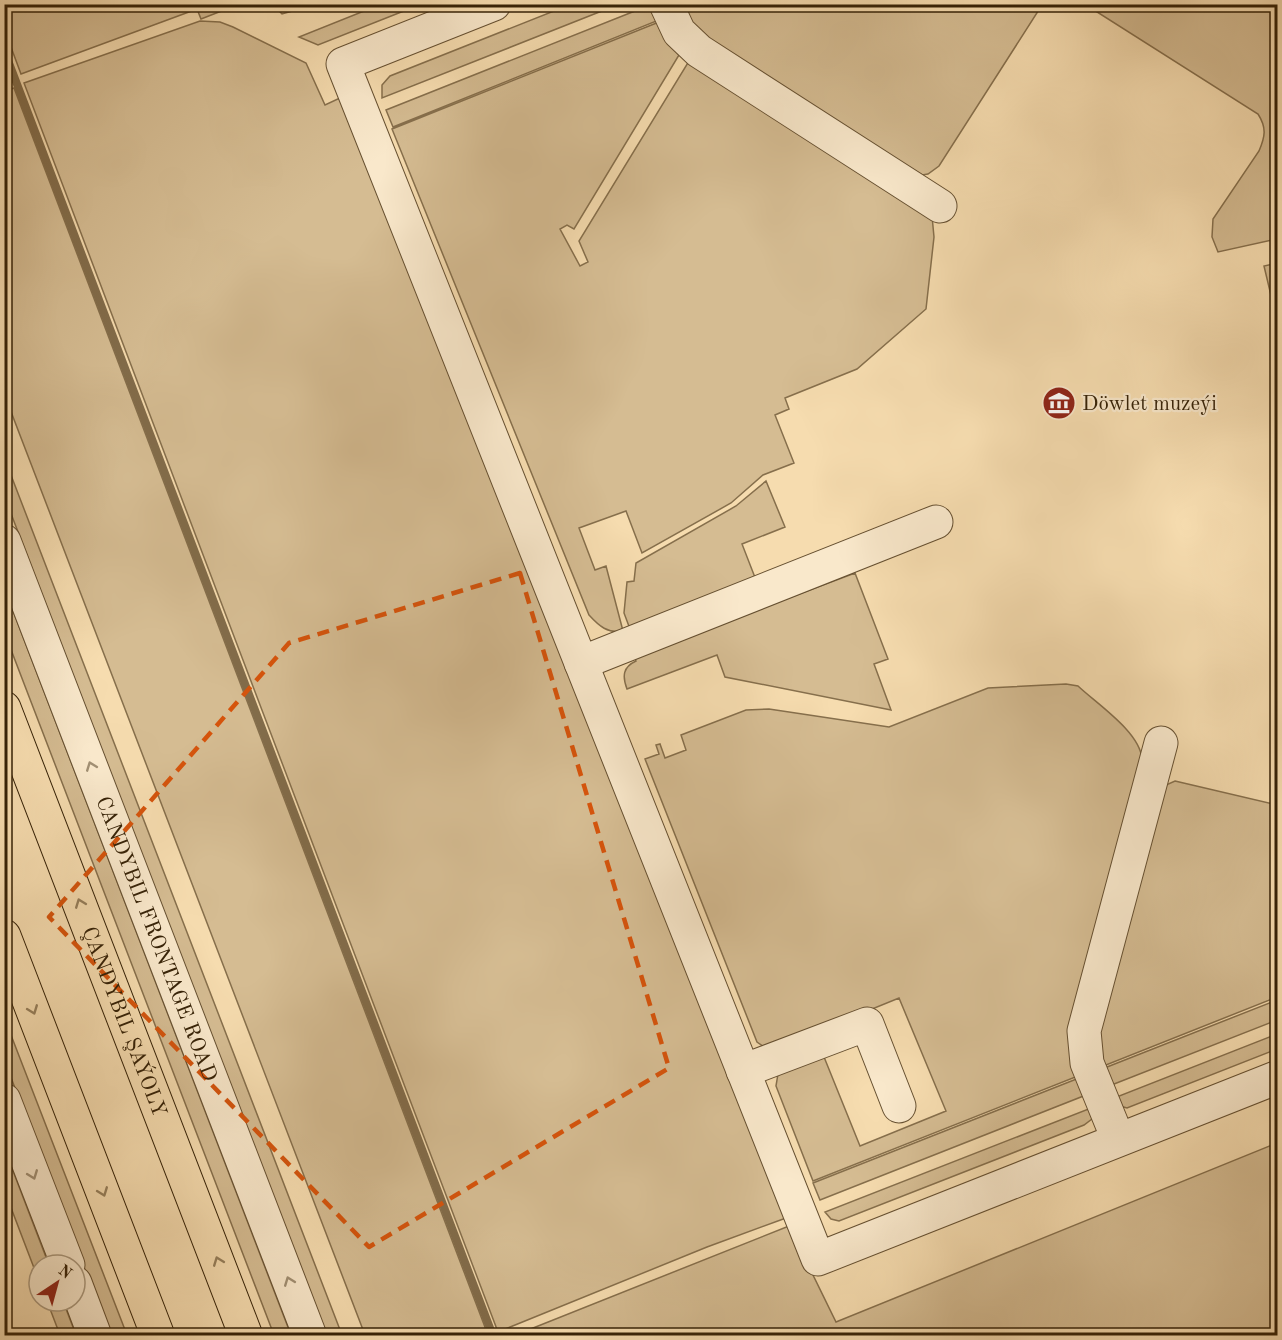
<svg xmlns="http://www.w3.org/2000/svg" width="1282" height="1340" viewBox="0 0 1282 1340" font-family="'Old Standard TT',serif">
<rect width="100%" height="100%" fill="#f6dcaf"/>
<filter id="stains"><feTurbulence type="fractalNoise" baseFrequency=".00333" numOctaves="4"/><feColorMatrix values="0 0 0 0 .2 0 0 0 0 .09 0 0 0 0 .02 0 0 0 .5 -.17"/></filter>
<radialGradient id="worn" r=".72"><stop offset=".6" stop-color="#630" stop-opacity="0"/><stop offset="1" stop-color="#630" stop-opacity=".3"/></radialGradient>
<!-- green -->
<path fill="#d5bc92" stroke="#866f4c" stroke-width="1.5" d="M5,4H237V5L201,19L197,9L21,74L5,31Z
M703,4L1042,5L939,166L928,174L922,175L710,45L683,13Z
M273,5H314L282,14Z
M379,5H419L318,45L299,37Z
M569,5H617L382,98V85L390,76Z
M650,5L659,20L393,127L386,110Z
M1086,5H1270L1278,38L1277,239L1218,252L1212,237L1213,219L1259,151C1265,137 1267,128 1258,114Z
M200,21L220,22L233,27L306,63L325,105L342,97L786,1218L707,1247L498,1332L24,83Z
M659,22L679,55L574,229L567,225L560,229L580,266L588,262L579,241L689,61L932,216L934,237L926,309L857,369L785,398L789,409L775,415L794,463L763,475L731,503L642,553L626,511L579,528L595,570L606,566L623,631C608,634 599,626 589,615L392,129Z
M14,88L488,1335H365L5,396L4,91Z
M1277,263H1278L1277,321L1264,266Z
M4,457L342,1335H326L5,498Z
M766,481L785,527L742,544L756,580L630,629L624,613L627,582L634,581L636,563L736,506Z
M855,573L888,659L874,664L891,710L725,677L717,655L627,689C622,676 623,667 636,661L634,656Z
M4,590H5L291,1335H274L5,634Z
M1066,684L1078,686C1097,704 1140,732 1142,759L1078,1076L813,1181L776,1086L778,1074L822,1052L860,1146L946,1111L899,998L779,1047L767,1049L757,1042L645,759L659,754L656,745L660,744L665,758L686,750L681,735L746,710L769,709L889,727L988,688Z
M1175,781L1277,805V997L1101,1067L1096,1042L1166,785Z
M1277,1000V1020L1109,1086L1102,1069Z
M4,1017L127,1335H110L5,1062Z
M1277,1034V1049L1127,1108L1120,1106L1114,1098Z
M1079,1078L1086,1095L820,1200L813,1183Z
M1091,1108L1092,1119L1084,1125L839,1221L831,1219L825,1212Z
M1277,1143V1335L513,1336L789,1226L836,1322Z
M5,1150L49,1265H39V1281L5,1192Z
M47,1301H63L76,1335H60Z"/>
<g fill="none" stroke-linecap="round" stroke-linejoin="round">
<!-- stream -->
<path stroke="#826c4a" stroke-width="8" d="M4,50L493,1336"/>
<!-- minor casing -->
<g stroke="#665031" stroke-width="35">
<g id="minor">
<path d="M494,4L343,64L818,1259L1278,1077"/>
<path d="M666,4L679,32L699,51L940,206"/>
<path id="s1" d="M4,541L310,1336"/>
<path d="M581,663L936,522"/>
<path d="M743,1071L867,1024L899,1106"/>
<path d="M4,1100L68,1265"/>
<path d="M1118,1139L1087,1063L1084,1031L1161,743"/>
<path d="M75,1283L95,1336"/>
</g>
</g>
<!-- major casing -->
<g stroke="#362207" stroke-width="35">
<g id="major">
<path id="s2" d="M4,708L246,1336"/>
<path d="M4,936L158,1336"/>
</g>
</g>
<!-- minor -->
<use href="#minor" stroke="#f9e8cb" stroke-width="33"/>
<!-- major -->
<use href="#major" stroke="#f6dcaf" stroke-width="33"/>
</g>
<!-- one-way arrows -->
<defs><path id="oneway-chevron" d="M-2-3.5L2.5 0L-2 3.5" fill="none" stroke-width="1.6" stroke-linecap="round" stroke-linejoin="round" transform="scale(1.5)"/></defs>
<g stroke="#a18f73">
<use href="#oneway-chevron" transform="translate(91 766) rotate(-111)"/>
<use href="#oneway-chevron" transform="translate(33 1175) rotate(69)"/>
<use href="#oneway-chevron" transform="translate(289 1281) rotate(-111)"/>
</g>
<g stroke="#967f5b">
<use href="#oneway-chevron" transform="translate(80 903) rotate(-111)"/>
<use href="#oneway-chevron" transform="translate(33 1010) rotate(69)"/>
<use href="#oneway-chevron" transform="translate(103 1192) rotate(69)"/>
<use href="#oneway-chevron" transform="translate(218 1261) rotate(-111)"/>
</g>
<!-- marked area -->
<path fill="none" stroke="#d6540c" stroke-width="4.5" stroke-dasharray="12 8" stroke-linejoin="round" d="M520,573L669,1068L369,1247L49,917L289,643Z"/>
<!-- icons -->
<defs>
<g id="museum-disc" transform="scale(1.725)"><circle r="9.5" fill="#8f2418" stroke="#f9e8cb"/><path d="M0-6L6-3V-2H-6V-3ZM-5-1h2V3h-2ZM-1-1h2V3h-2ZM3-1h2V3H3ZM-6 4H6V6H-6Z" fill="#fff"/></g>
</defs>
<g fill-rule="evenodd">
<use href="#museum-disc" x="1059" y="403"/>
</g>
<g text-anchor="middle" stroke-width="4.5" stroke-linejoin="round" paint-order="stroke">
<!-- poi labels -->
<g font-size="21" fill="#362207" stroke="#f9e8cb" text-anchor="start">
<text x="1082" y="410">Döwlet muzeýi</text>
</g>
<!-- street labels -->
<g font-size="21" fill="#362207" stroke="#f9e8cb">
<text dy="7" stroke="none"><textPath href="#s1" startOffset="426">CANDYBIL FRONTAGE ROAD</textPath></text>
<text dy="7" stroke="none"><textPath href="#s2" startOffset="336">ÇANDYBIL ŞAÝOLY</textPath></text>
</g>
</g>
<!-- margin -->
<rect width="1282" height="1340" fill="none" stroke="#f6dcaf" stroke-width="24"/>
<rect x="6" y="6" width="1270" height="1328" fill="none" stroke="#362207" stroke-width="3"/>
<rect x="12" y="12" width="1258" height="1316" fill="none" stroke="#362207" stroke-width="1.5"/>
<!-- north arrow -->
<g transform="translate(57 1283) rotate(36)"><circle r="28" fill="#f9e8cb" stroke="#ab997d" stroke-width="1.5"/>
<path d="M0-4.5L10 22L0 15L-10 22Z" fill="#8f2418"/>
<text y="-9" font-size="16" font-weight="bold" text-anchor="middle" fill="#362207">N</text>
</g>
<rect width="100%" height="100%" filter="url(#stains)"/>
<rect width="100%" height="100%" fill="url(#worn)"/>
</svg>
